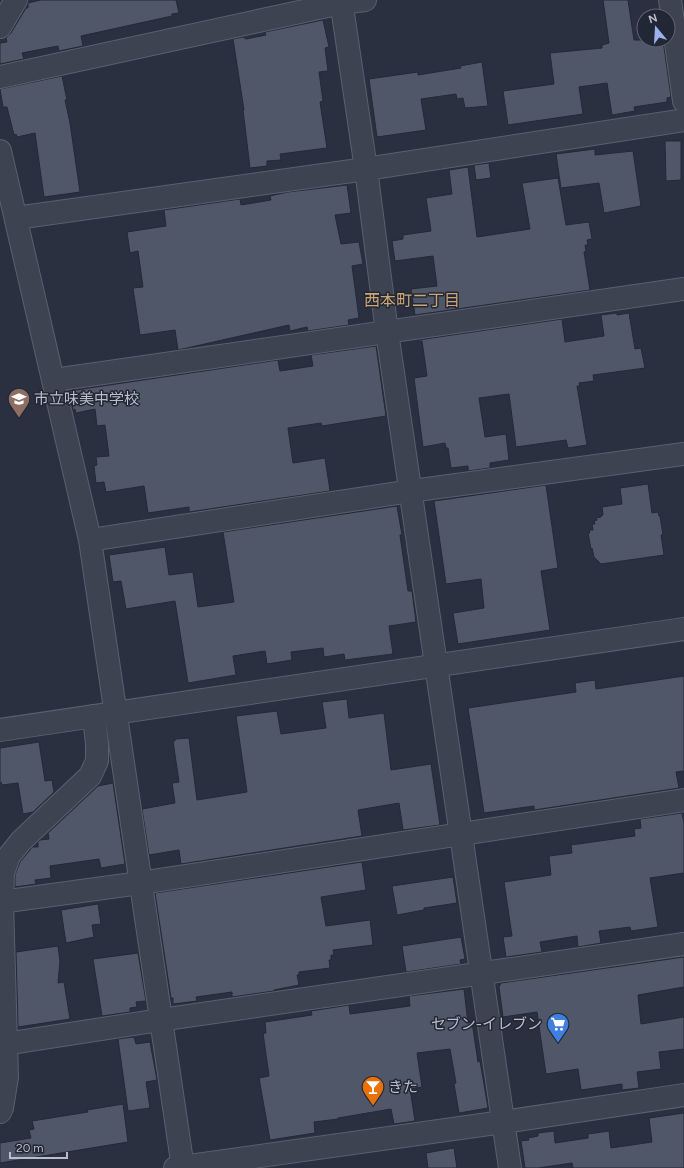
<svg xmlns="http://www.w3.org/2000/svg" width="684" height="1168" viewBox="0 0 684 1168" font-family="Figtree,'Noto Sans JP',sans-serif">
<rect width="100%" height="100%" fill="#2a3040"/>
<!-- building -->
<path fill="#505768" stroke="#242937" d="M41,0H176L179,13L172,14V16L81,36L83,46L59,51L58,46L22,53L24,59L0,64V43L7,42L6,38L11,33L26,8H28V3Z
M603,0H628L634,40H663L671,97L667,98V102L634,107L635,111L612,115L607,83L579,87L583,114L508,125L503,91L554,84L550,53L602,48V45L609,43Z
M323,20L329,47L325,48L328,71L319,72L323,101L320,102L327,148L280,154L281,160L267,161V166L250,168L243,110H244L233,39L243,37L246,39L266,35L265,32Z
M482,62L488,106L465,108L463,98L457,99L456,94L421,99L426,130L377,137L369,79L418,72V75L461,68L460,66Z
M62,76L67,100H65L70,123L80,192L44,197L35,133L17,137L16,134L14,135L7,107H3L0,89Z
M665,141H681V180L666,181Z
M595,149V155L633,151L641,206L604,213L599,183L561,188L556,154Z
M489,163L491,178L476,180L474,165Z
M468,167L477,237L530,229L522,183L558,178L566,225L589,222L592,239L587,240L588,245H585L586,251L584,252L590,290L415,315L411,289L437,286L433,256L395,261L392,241L403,239V235L431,231L426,198L452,194L449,170Z
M347,185L351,213L335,215L341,244L359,242L363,264L352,266L359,318L348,320L349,325L308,331L307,327L290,331L289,325L178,350L175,330L140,335L133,288L143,287L138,251L130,253L127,232L166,226L164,210L240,199L241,205L271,200L270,196L288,192Z
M617,313V315L629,313L635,349L641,348L645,368L593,375L594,381L579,383L580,386H577L587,445L568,448L566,440L516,447L509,394L479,398L485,437L506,434L509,460L490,463V468L468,471V466L451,468L448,448H446L445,443L423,447L414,378L427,376L422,341H418V340L562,319L565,342L604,336L601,315Z
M376,346L386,416L322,426L321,423L288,428L293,463L325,458L330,491L189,512V507L148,513L144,486L106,492L104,482L96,483L94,466L97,465L96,457L109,456L105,425L97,426L95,409L76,413L75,409L73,410L69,391L278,360L280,371L313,366L311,355Z
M648,484L652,513L658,512L659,516H660L663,535H661L664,555L601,564L594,557L592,548L591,549L588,533H590L589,530H593L592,524H595L594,521L597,520L596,518L601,517V516L603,515L602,507L622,504L620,488Z
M546,485L558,568L541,571L550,630L458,644L453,613L484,608L481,579L446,584L434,501Z
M397,506L402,535H400L408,591H412L416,622L389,626L393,654L345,660L344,654L324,657L323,648L291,652L292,660L267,664L265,651L233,656L236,675L188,683L175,601L126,609L121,581L113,582L109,555L165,547L169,575L193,572L198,607L234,602L223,532Z
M684,676V771L676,772L679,788L534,810V806L484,813L468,708L576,692L575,683L595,680L596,689Z
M347,699L349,718L384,713L391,770L431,764L440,825L403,830L399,803L358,810L362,836L181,864L179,850L149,855L142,809L175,803L172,783L179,782L173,741H175V739L189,738L197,800L247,792L236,716L277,711L281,734L326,728L322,702Z
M39,742L45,781L52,780L54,792L33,812L23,814L18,783L2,785L1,782H0V748Z
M113,783L125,864L101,868L99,859L50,866L51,878L35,880L36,884L15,887V875L20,862L30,850L32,847H38V842L40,840L49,839L48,833L98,786Z
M682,813L684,823V873L650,878L658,927L631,931L630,927L599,931L601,943L578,947L577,936L540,942L542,952L506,957L503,937L512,936L504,882L551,875L549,856L572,853L571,845L635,836L634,829L641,828L640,819Z
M362,862L366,890L321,897L326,926L370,920L373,945L333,950L334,955H331V960H329L330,968L299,972V975H297L299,985L274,990V991L232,997V992L196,997L197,1001L173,1004V998H171L155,893Z
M453,877L457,903L424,908V910L397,915L392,886Z
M98,904L101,924L92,925L94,937L66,943L61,910Z
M461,937L465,959L460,960L461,964L406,972L402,946Z
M58,946L60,961L58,983L64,982L70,1019L18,1027L16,952Z
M138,953L146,1001L136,1002L137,1007L130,1008V1012L102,1016L93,959Z
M684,957V987L638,995L641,1024L684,1017V1049L659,1052L661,1069L637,1072L639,1088L622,1090V1084L581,1090L578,1069L546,1074L537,1012L503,1017L499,987L501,983Z
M464,989L468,1023L472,1022L478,1062L480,1061L488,1108L459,1113L454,1084L456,1083L450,1049L417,1053L422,1087L410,1089L415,1121L394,1124L391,1109L338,1118V1119L314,1122L315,1133L270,1140L259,1078L269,1076L263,1033H266L265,1022L312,1015L311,1011L349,1005L350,1014L410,1006L409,996Z
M134,1037L136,1044L150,1042L157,1080L146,1082L150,1108L128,1111L118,1039Z
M123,1104L128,1142L0,1163V1143L31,1138L29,1130L34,1129L32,1121L88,1112L87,1110Z
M684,1113V1168H573L572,1163L538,1168H525L521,1141L529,1140L528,1138L538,1136V1133L554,1131L555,1143L588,1138V1134L609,1131L611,1148L652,1142L649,1118Z
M454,1148L457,1168H428L426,1153Z"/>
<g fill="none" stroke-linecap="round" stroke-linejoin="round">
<!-- minor casing -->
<g stroke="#5b606d" stroke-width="24">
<path id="minor" d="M670,0L684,101
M0,27L16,0
M0,77L341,3L365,0
M0,151L90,540L183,1168
M16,218L366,169L684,120
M54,380L684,289
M90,540L411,491L684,454
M0,902L140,883L684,800
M5,1044L160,1020L684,944
M0,1112L2,1108L7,1077L2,902L3,873L9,856L21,841L90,776L97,761V744L94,716
M175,1168L503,1122L684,1095"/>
</g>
<!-- tertiary casing -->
<g stroke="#5b606d" stroke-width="24">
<path id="tertiary" d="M341,0L366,169L387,332L510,1168
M0,730L684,629"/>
</g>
<!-- minor -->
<use href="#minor" stroke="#3d4350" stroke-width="22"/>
<!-- tertiary -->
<use href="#tertiary" stroke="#3d4350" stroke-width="22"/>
</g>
<!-- icons -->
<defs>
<g id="school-pin" transform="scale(1.15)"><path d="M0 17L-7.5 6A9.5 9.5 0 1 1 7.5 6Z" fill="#8d6e63" stroke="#222735"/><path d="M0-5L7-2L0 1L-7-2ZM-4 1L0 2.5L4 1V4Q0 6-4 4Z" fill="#fff"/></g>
<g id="supermarket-pin" transform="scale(1.15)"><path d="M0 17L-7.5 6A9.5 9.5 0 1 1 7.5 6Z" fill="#3f7fe0" stroke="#222735"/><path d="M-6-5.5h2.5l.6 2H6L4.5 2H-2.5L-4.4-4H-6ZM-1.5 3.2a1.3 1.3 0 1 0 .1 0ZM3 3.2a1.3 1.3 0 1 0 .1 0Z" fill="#fff"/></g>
<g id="bar-pin" transform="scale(1.15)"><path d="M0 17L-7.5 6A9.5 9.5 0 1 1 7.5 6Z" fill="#e8710a" stroke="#222735"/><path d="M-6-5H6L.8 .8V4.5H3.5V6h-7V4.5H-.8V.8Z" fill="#fff"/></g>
</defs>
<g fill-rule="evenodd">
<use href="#school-pin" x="19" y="399"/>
<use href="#supermarket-pin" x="558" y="1024"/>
<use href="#bar-pin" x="373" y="1087"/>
</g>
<g text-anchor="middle" stroke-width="3" stroke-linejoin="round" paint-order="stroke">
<!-- poi labels -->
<g font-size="15" fill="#babeca" stroke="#222735" text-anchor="start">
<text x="34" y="404">市立味美中学校</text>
<text x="542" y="1029" text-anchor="end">セブン-イレブン</text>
<text x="388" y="1092">きた</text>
</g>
<!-- neighbourhood labels -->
<g font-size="16" fill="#cca674" stroke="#222735">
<text x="412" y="306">西本町二丁目</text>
</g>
</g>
<!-- north arrow -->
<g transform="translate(656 28) rotate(342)"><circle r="19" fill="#222735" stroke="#5f6371"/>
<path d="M0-3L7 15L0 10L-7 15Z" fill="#9bb0ee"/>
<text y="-6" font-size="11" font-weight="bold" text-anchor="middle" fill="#babeca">N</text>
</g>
<!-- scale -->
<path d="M10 1152v6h57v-6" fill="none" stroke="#babeca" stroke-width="2"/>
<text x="16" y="1152" font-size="12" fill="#babeca" stroke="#222735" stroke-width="3" paint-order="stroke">20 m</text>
</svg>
